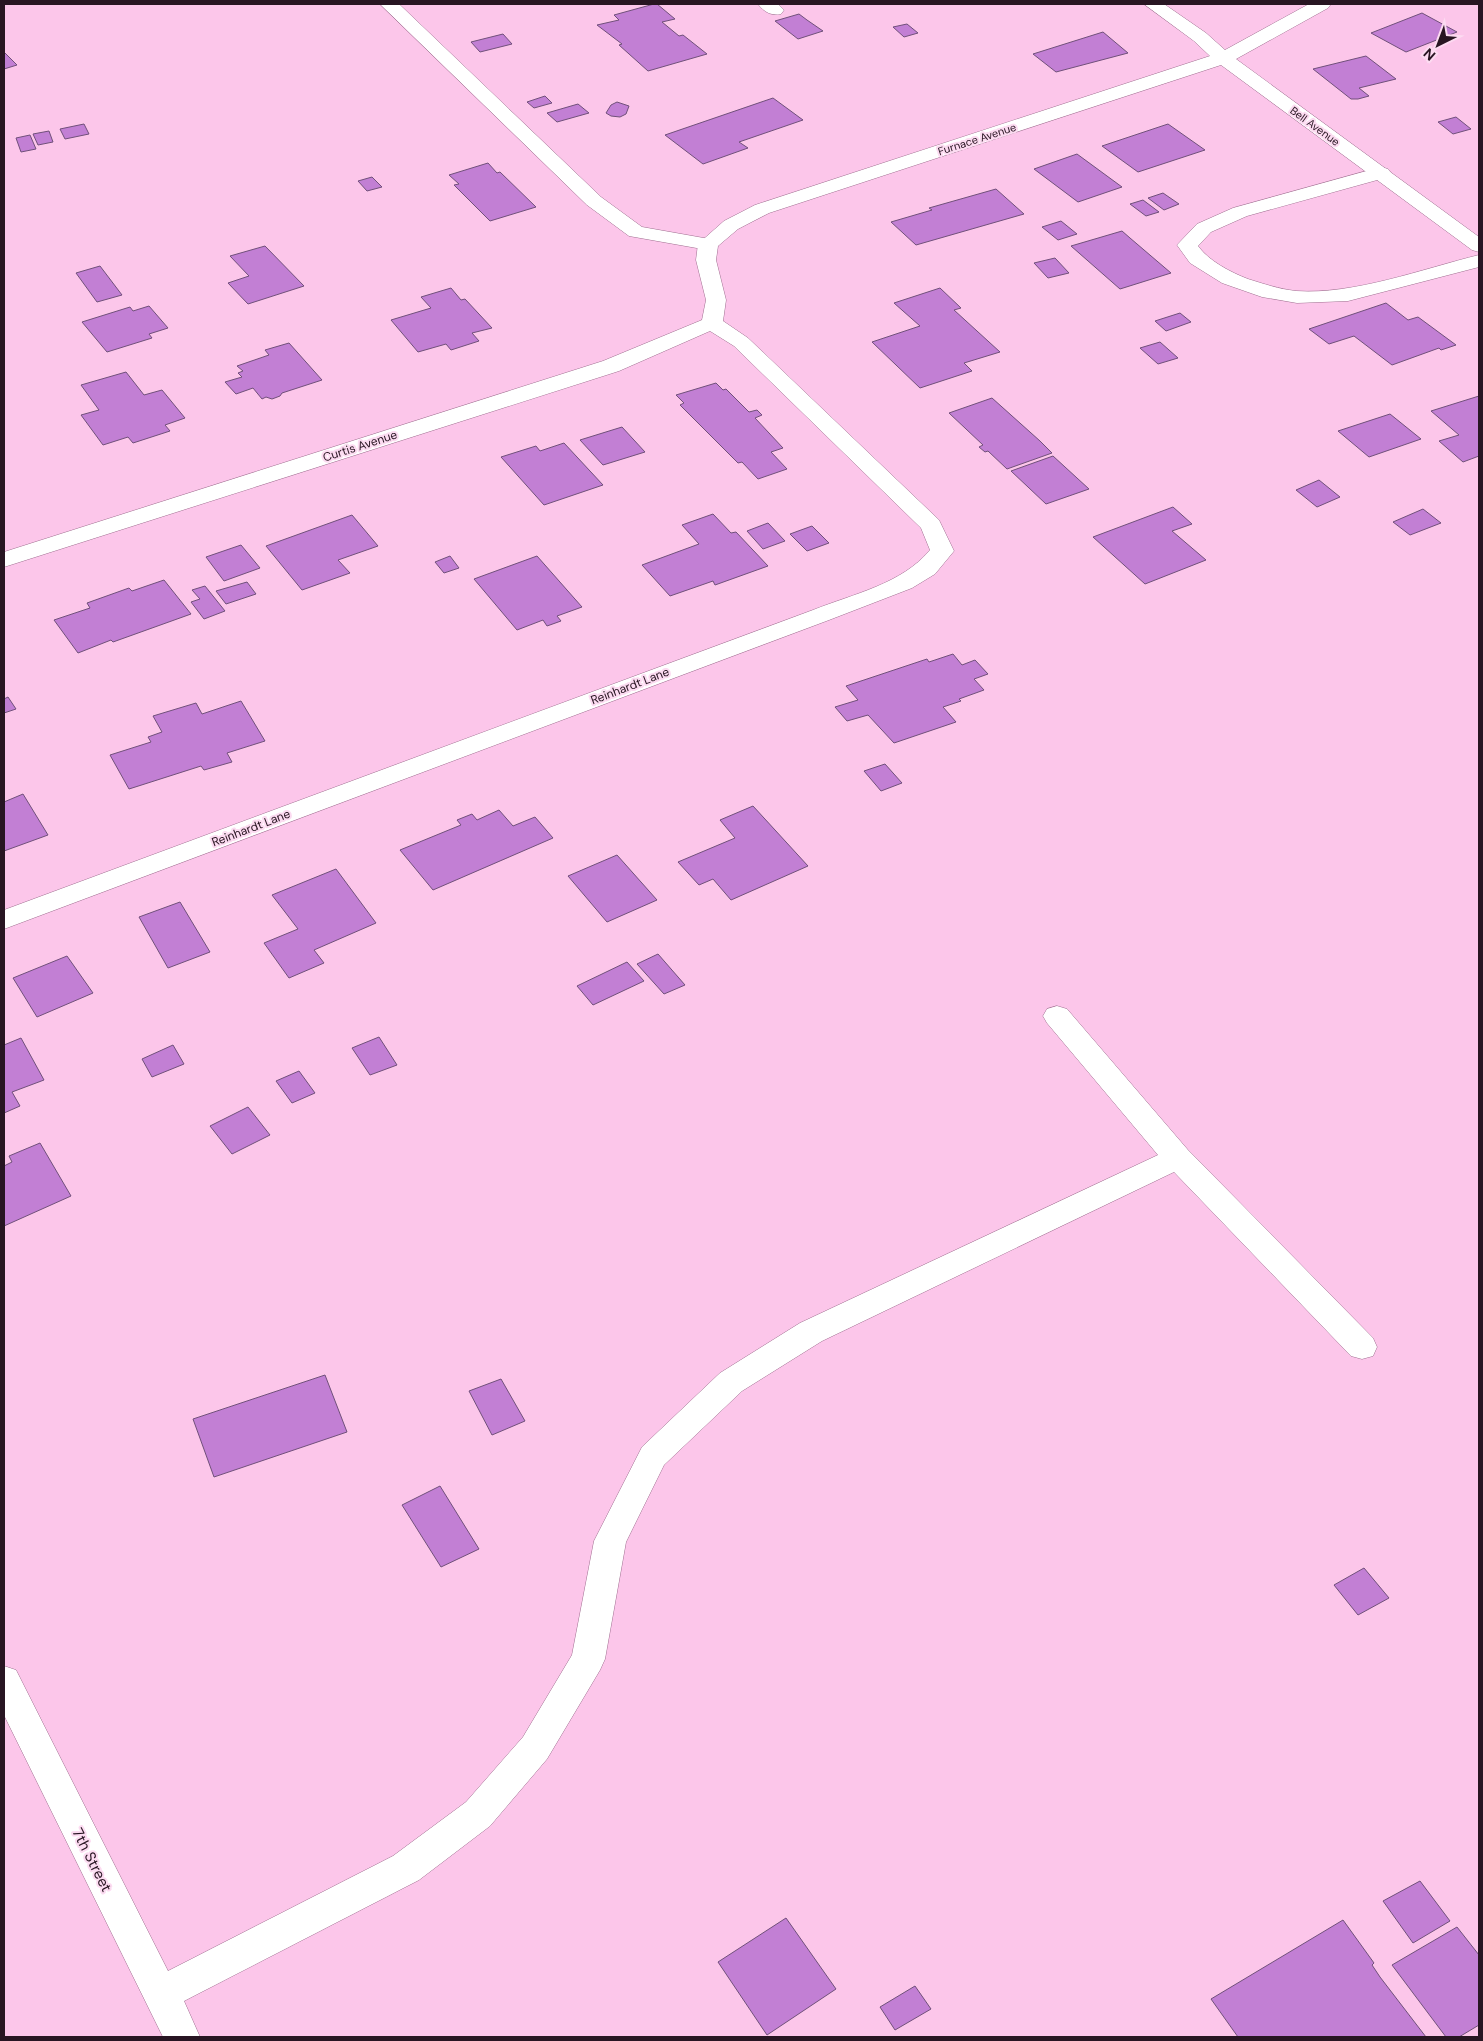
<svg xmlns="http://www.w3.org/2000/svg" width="1483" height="2041" viewBox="0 0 1483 2041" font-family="'DM Sans',sans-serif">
<rect width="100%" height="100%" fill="#fcc6ea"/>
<!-- building -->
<path fill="#c27fd4" stroke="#70507a" d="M654,4H657L675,19L662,22L679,36L683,35L707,54L648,71L619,45L622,44L597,25L619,20L614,15Z
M1422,13L1457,32L1406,52L1371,33Z
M799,14L807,20L823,31L798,39L775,21Z
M907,24L918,33L904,37L893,27Z
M1103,32L1128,53L1056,72L1033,54Z
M503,34L512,44L480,52L471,42Z
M4,52L17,65L4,69Z
M1366,56L1396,79L1359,88L1369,96L1358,99H1351L1313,69Z
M545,96L552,103L534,108L527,102Z
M773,98L803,120L739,142L748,148L703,164L665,135Z
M617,102L629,106L626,114L620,117L611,116L606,113L611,105Z
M578,104L589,113L557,122L547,113Z
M1456,117L1471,129L1453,134L1438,122Z
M84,124L89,134L65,139L60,129Z
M1168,124L1205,150L1138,172L1102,146Z
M49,131L53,142L38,145L33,134Z
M30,135L36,149L21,152L16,138Z
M1077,154L1122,187L1078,202L1034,169Z
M488,163L497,173L500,172L536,207L490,221L454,185L459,184L449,175Z
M372,177L382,187L367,191L358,181Z
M996,189L1024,214L916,245L891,222L932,210L929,208Z
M1163,193L1179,204L1164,210L1148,198Z
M1143,200L1159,212L1146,216L1130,204Z
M1061,221L1077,234L1058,240L1042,227Z
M1122,231L1130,238L1171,273L1120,289L1071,246Z
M265,246L304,286L248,304L228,283L249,276L230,256Z
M1055,258L1069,273L1048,278L1034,263Z
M100,266L122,295L97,302L76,273Z
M451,288L461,300L465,299L492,328L472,333L479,341L451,350L446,344L418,352L391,320L431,308L421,297Z
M940,288L961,308L954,310L1000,352L964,363L972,371L920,388L872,342L920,326L894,303Z
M1386,303L1408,320L1418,317L1456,345L1441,350L1439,348L1392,365L1354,336L1329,344L1309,329Z
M149,306L168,328L149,334L152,338L107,352L82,322L130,307L133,311Z
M1180,313L1191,322L1166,331L1155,321Z
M1160,342L1178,358L1158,364L1140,348Z
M289,343L322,380L282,393L280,396L272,399L266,397L262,399L253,388L236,394L225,382L242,377L238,373L243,371L237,366L269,355L265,350Z
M126,372L144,395L162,390L185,418L165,425L170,431L133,443L128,437L103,445L81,415L99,410L81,385Z
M716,383L723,390L726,389L749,412L757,410L762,415L755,418L783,448L771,452L787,469L758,479L742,462L738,463L680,405L684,403L676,395Z
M1479,396V456L1463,462L1439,441L1459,435L1431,411Z
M992,398L1040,441L1052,453L1007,469L988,451L985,452L979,447L983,445L949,413Z
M1390,414L1421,439L1369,457L1338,431Z
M622,427L645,452L603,465L580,440Z
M564,443L603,485L544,505L501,457L536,446L540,451Z
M1053,456L1089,489L1046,504L1011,471Z
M1319,480L1340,497L1317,507L1296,490Z
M1173,507L1192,524L1172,531L1206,560L1145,584L1093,537Z
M1423,509L1441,523L1410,535L1393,522Z
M713,514L731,533L736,532L768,566L715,585L713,581L670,596L642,565L699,544L682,525Z
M352,515L378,546L338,560L350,573L302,590L266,546Z
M768,523L785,541L763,549L747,531Z
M812,526L829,543L807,551L790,534Z
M241,545L260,568L224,581L206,557Z
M450,556L459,568L444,573L435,562Z
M537,556L582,607L557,616L561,621L547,626L543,620L517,630L474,579Z
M164,580L191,614L113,642L111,640L78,653L54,620L90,608L87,603L129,588L132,591Z
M247,582L256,594L226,604L216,591Z
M205,586L225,611L204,619L191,602L200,599L192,590Z
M953,654L962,665L975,660L988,674L974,679L984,690L959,699L961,701L943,707L956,722L894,743L868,715L847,721L835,707L858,700L846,686L927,659L929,662Z
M8,697L16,709L4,713V699Z
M241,701L265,741L227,753L232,762L204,770L201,766L129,789L110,755L151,742L148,737L162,732L153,716L196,703L202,714Z
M885,764L902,783L881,791L864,771Z
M23,794L48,835L4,851V802Z
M753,806L808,866L731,900L713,879L699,885L678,862L735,838L720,820Z
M499,810L513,826L535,817L553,838L433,890L400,850L461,825L457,820L472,814L477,820Z
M617,855L657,900L607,922L568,876Z
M336,869L376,923L314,950L324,963L289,978L264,943L298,929L272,895Z
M180,902L210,952L168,968L139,917Z
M658,954L685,985L664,994L637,964Z
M67,956L93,993L37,1017L13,978Z
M627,962L644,981L593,1005L577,986Z
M379,1037L397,1065L370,1075L352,1048Z
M21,1038L44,1080L12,1092L20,1106L4,1113V1045Z
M173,1045L184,1064L152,1077L142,1059Z
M299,1071L315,1093L292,1103L276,1081Z
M248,1107L270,1135L232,1154L210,1126Z
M40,1143L71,1196L4,1226V1166L12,1162L9,1156Z
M325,1375L347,1432L214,1477L193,1419Z
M501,1379L525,1421L492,1435L469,1391Z
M440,1486L479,1549L441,1567L402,1505Z
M1364,1568L1389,1598L1358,1615L1334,1585Z
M1420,1881L1450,1921L1413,1943L1383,1901Z
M786,1918L836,1989L767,2035L718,1962Z
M1343,1920L1374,1963L1372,1965L1380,1977L1426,2037H1238L1211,1999Z
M1457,1927L1479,1955V2025L1459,2037H1446L1392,1965Z
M915,1986L931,2009L895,2030L880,2007Z"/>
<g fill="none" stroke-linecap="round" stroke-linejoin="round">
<!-- lane casing -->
<g stroke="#9f6f90" stroke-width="1">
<path id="lane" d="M380,4H399L601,197L642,227L715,240L718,244L715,248L708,250L629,236L587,205Z
M1381,167L1388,169L1391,173L1388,177L1247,216L1211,232L1198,246C1209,261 1230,272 1248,279C1264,284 1279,289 1296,291C1354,295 1422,269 1479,255V267L1348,301L1297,303L1262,297L1222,283L1190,263L1177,245L1197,224L1233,208Z"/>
</g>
<!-- street casing -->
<g stroke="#9f6f90" stroke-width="1">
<path id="street" d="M758,4H778L784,10L781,14C771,16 764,12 758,4Z
M1144,4H1164L1206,33L1225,50L1309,4H1331L1328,8L1236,59L1479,237V252L1472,250L1221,65L769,213L738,229L718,246L716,260L726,300L723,321L748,338L939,520L954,551L935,574L912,588L829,620L4,929V910L813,610C853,594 902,584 930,550L921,528L734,346L710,331L619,371L4,567V552L603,361L702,320L706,300L696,260L698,244L724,221L755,205L1210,56L1194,41Z
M1057,1006L1067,1009L1188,1150L1373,1338L1377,1347L1373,1356L1362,1359L1351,1356L1174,1172L822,1341L742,1391L664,1465L626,1542L605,1659L600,1670L547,1759L490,1826L419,1880L184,2001L200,2037H163L4,1715V1666L16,1670L168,1971L393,1856L466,1802L523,1737L572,1655L594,1541L642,1447L720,1373L800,1323L1158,1155L1047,1023L1043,1016L1047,1009Z"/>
</g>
<!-- lane -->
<use href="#lane" fill="#fff" fill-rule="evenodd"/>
<!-- street -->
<use href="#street" fill="#fff" fill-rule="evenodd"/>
</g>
<g text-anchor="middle" stroke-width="4" stroke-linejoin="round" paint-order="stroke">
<!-- far-street labels -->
<g font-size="11" fill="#281522" stroke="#fcdbf1">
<text transform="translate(1315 126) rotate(36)" y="4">Bell Avenue</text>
<text transform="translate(977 139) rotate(-18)" y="4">Furnace Avenue</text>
</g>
<!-- street labels -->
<g font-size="12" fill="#281522" stroke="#fcdbf1">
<text transform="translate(360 446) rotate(-18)" y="4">Curtis Avenue</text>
<text transform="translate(630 686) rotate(-21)" y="4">Reinhardt Lane</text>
<text transform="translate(251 828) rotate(-21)" y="4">Reinhardt Lane</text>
</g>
<!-- near-street labels -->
<g font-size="15" fill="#281522" stroke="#fcdbf1">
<text transform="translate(92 1860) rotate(63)" y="5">7th Street</text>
</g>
</g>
<!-- border -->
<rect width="1483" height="2041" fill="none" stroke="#281522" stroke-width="10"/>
<!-- north arrow -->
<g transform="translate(1438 45) rotate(222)" stroke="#fcdbf1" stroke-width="4" paint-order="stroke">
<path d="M0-4L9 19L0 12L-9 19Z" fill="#281522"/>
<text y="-8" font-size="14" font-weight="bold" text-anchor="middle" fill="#281522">N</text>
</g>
</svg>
